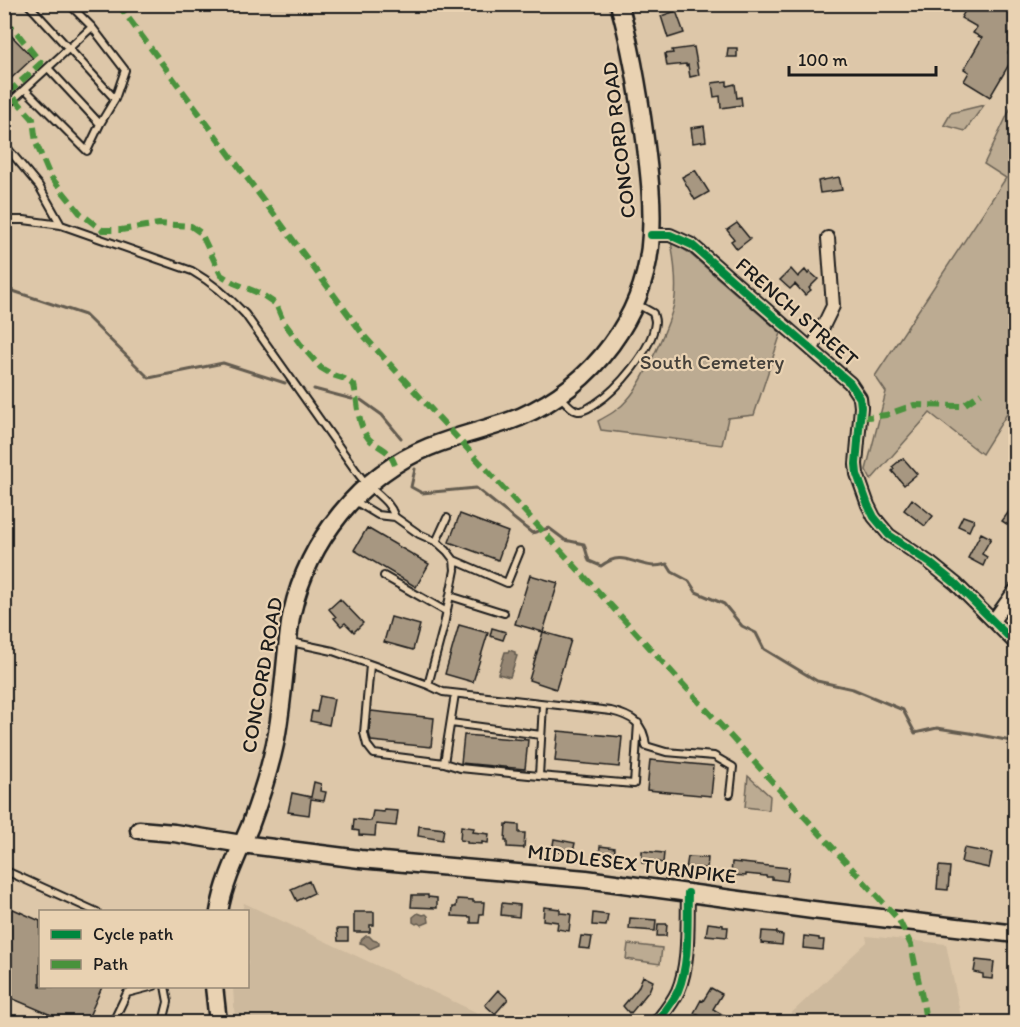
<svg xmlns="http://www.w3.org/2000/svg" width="1020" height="1027" viewBox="0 0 1020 1027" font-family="Itim,sans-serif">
<rect width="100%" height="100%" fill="#ddc7a9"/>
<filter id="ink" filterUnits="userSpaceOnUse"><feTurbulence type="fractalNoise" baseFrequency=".0167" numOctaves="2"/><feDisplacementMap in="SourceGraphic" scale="12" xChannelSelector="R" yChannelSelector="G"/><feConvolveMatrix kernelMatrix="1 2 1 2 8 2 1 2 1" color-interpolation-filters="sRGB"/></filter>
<g filter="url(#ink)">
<!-- built -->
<path fill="#cdb99d" d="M244,903L497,1022H235L233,987L248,986V912L242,911Z
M866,936L946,944L962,1022H782L867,942Z"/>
<!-- green -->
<path fill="#bcab92" stroke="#6c6457" stroke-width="1.5" d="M1015,99V401L982,454L930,413L871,480L866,470L886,392L875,376L1006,178L984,164Z
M984,105L965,131L944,125L951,113Z
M671,241L689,253L781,333L754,415L728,418L722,445L601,430L598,421C609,415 620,409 628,399C642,384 674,317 675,297C677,279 674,259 671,241Z
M748,776L770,796L769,810L745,807Z
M628,944L662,948L660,964L626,959Z"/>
<!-- water -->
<path fill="#948572" stroke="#645b50" stroke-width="1.5" d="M509,650L515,652V655L517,656L510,677L498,674L505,652H508Z
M418,913L423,915L426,914L428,916L429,922L422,925L418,923L416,924L413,922V917Z
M366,936H369L373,940L379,942V945L370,949L364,944L360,943L362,939Z"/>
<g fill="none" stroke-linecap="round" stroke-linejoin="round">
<!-- stream -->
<path stroke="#645b50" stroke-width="3" d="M4,288L85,315L149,378L223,363L285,383
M314,389L352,399
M361,400L382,415L401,438
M415,469L411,487L422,493L476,488L532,533L549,528L565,540L584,544L589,561L601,566C622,550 631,564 653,566C657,566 663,565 667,564L672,572L689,581L696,592L724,604L742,626L756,633L764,649L817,681L853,689L903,710L915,733L937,728L970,733L1016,742"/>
</g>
<!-- building -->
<path fill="#a79781" stroke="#1c1c1c" stroke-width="1.5" d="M969,4H1016V16L1011,23L1016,26V33L1008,46L1011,48L1008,53L1014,56L990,97L964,81L969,72L964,69L982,38L973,33L977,27L961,18Z
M676,11L684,33L668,38L661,16Z
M4,28L33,58L4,85Z
M694,47L699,75L690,77L688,65L686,66V64L667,66L665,54L673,53L672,50Z
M728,48H737V57H727Z
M727,81V86L735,84L737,98L741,97L742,105L721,108L720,96L714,97L712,83Z
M704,126L706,141L693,143L691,128Z
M695,170L709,192L695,200L682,177Z
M839,177L842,190L820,193L818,181Z
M737,223L750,239L737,249L731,241L734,239L727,230Z
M791,269L798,277L805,270L808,274L810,272L818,279L809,288L811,290L805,295L795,284L790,289L780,280Z
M903,458L917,474L904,485L892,471L894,469L892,467Z
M912,499L933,516L925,526L904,510Z
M1016,502V524L1013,528L1002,521Z
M460,514L508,532L498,560L449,542Z
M963,516L974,520L969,531L958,526Z
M367,528L429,564L416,587L354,550Z
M981,533L991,538L982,554L987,557L983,566L968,558Z
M530,575L558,583L543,632L515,624Z
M340,599L363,623L354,632L345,623L341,626L334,618L336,617L329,609Z
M391,617L420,625L413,650L384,642Z
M459,625L488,633L473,682L445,674Z
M492,628L506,632L503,640L490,636Z
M543,632L571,640L556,689L529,680Z
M320,696L334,699L329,725L310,721L312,711L317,712Z
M371,711L434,718L431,747L371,741L369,733Z
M558,731L622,737L619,767L555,761Z
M464,735L528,740L525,769L461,763Z
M650,760L714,766L711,796L647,790Z
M314,782L321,784L320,791L326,792L324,801L311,799L309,815L288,812L292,793L311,797Z
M384,810L398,811L396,826L376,824L375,836L359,835V831L353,830L354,819L371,821L373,811L384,812Z
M506,824L519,825V833H525L524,848L507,847V841H505Z
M419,826L444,829L442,840L418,836Z
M461,826L474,828L473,832L489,834L488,843L482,842V844L467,843V841L460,840Z
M554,839L575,843L573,852H568L567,854L552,851Z
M600,846L615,848L614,859L599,857Z
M964,848L992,853L989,868L961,862Z
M642,851L664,853L663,863L657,862V865L642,863Z
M688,857L708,858L707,869L701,868V870L686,869Z
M732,862L789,868L787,881L772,879V877H766V876L746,874V876L731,875Z
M939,866L950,867L948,890L937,889Z
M309,881L314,893L297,901L291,889Z
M412,895H428V897L437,898V908L411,907Z
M457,899L473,900V902H484L483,914H480L479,923H471V917L452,916L453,907H456Z
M502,903L520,905L519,917L501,915Z
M544,907L560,909V913L571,914L569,931L557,929L558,922L543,920Z
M11,908L40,921V987H102L86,1023H70L4,995V924Z
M354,912H374V925H370V932H354Z
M593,913L608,915L606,926L592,925Z
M630,918L656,920L655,931L629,929Z
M708,923L723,925V927H728L727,937L706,935Z
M658,924H667L666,936H657Z
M337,929H348V941H338Z
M762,931L777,932V934L783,935L782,945L761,943Z
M581,936L592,937L590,949L579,948Z
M804,936L819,938V940H824L823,950L803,948Z
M976,960L994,962L992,979L983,978V974L974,972Z
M643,976L653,981L649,991L631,1013L630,1012L629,1013L623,1006L638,988Z
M711,988L722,994L713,1009L725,1016L721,1023L709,1017L707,1020L694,1013L701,1000L703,1001Z
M498,990L508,999L495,1014L485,1005Z"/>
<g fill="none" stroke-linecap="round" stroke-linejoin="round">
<!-- service casing -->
<g stroke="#1c1c1c" stroke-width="10">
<path id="service" d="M28,4L115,99L125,70L92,27
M48,68L100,124L115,99
M25,89L87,151L100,124
M4,108L92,27L69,4
M4,144L39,186L61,225
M4,220H24L61,225L192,271C213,283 228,296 245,314L354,468C359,475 364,482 370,487C381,497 390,503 395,517
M560,396C565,401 571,410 578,411C584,412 590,407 595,404C617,390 653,349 655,322C655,319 654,317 653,313L635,303
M353,500L378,515L395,517L419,534L437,542L447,551L454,560L455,570L444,625L428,685
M436,542L447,518
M454,560L507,583L520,551
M384,576L447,612
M450,596L504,613
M291,642L333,651L428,685L443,692L611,711C632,716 644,723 646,746L666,752L714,756L733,767L730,794
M370,665L364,733L367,745L374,754L444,763L455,694
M543,704L539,776L634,784L638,723
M451,723L541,735
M444,763L460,768L539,776
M4,870L97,912
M113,1022L127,993L154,986
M163,1022L168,1002L165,986"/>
</g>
<!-- minor casing -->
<g stroke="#1c1c1c" stroke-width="16">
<path id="minor" d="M651,235H670L692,245L850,383L860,398L861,407L856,464L857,474L868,505L874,517L889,535L930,563L956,584L1016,644
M812,349L833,306L828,238
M993,621L1016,589
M657,1022C664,1013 673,1002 678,991C690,963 687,923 688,893"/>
</g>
<!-- secondary casing -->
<g stroke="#1c1c1c" stroke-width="21">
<path id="secondary" d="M139,830L174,833L242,844L360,859L586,879L813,910L1016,934
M219,912C224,882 238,854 250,826C260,799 269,772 275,744C282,710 284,674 288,640C289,631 290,621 292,613C308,541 360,475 429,447C458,435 490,429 520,417C593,385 647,316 651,234C653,203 649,170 645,139C639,93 632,49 619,4
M214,986L218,1022"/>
</g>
<!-- service -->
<use href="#service" stroke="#e9d2b2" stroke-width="6"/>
<!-- minor -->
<use href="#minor" stroke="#e9d2b2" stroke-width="12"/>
<!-- secondary -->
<use href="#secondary" stroke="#e9d2b2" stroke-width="16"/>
<!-- quiet -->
<path stroke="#49923c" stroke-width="6" stroke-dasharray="12 6" stroke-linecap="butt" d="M118,4L365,337L899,920L911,945L923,1002L926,1022
M4,20L13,28L41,63L9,92L33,119L36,143L50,176L80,213L102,230H121L159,224L191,226L201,233L221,275L234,283L261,294L276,304L283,321L301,345L321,368L333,375L345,379L354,385C358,402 357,420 366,435C371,444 381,446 388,453C391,456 393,460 395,465
M860,418L886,415L914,405L962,406L981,393"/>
<!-- cycleway casing -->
<g stroke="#e9d2b2" stroke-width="11">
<path id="cycleway" d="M651,235H670L692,245L850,383L860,398L861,407L856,464L857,474L868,505L874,517L889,535L930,563L956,584L1016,644
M657,1022C664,1013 673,1002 678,991C690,963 687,923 688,893"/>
</g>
<!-- cycleway -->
<use href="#cycleway" stroke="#00873e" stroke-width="8"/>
</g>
</g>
<g text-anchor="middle" stroke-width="4.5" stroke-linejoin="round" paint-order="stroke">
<!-- street labels -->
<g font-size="21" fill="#1c1c1c" stroke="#e9d2b2">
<text transform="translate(619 140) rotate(-97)" y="7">CONCORD ROAD</text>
<text transform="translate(797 312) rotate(41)" y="7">FRENCH STREET</text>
<text transform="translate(262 675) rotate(-80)" y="7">CONCORD ROAD</text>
<text transform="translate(632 864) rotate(7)" y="7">MIDDLESEX TURNPIKE</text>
</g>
<!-- park labels -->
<g font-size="21" fill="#44403a" stroke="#e9d2b2">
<text x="712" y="369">South Cemetery</text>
</g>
</g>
<!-- margin -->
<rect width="1020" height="1027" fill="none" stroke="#e9d2b2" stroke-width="24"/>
<rect x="12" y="12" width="996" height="1003" fill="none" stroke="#1c1c1c" stroke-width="2" filter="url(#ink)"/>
<!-- legend -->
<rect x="39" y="910" width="210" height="78" fill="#e9d2b2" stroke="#978976" stroke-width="1.5"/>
<rect x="51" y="930" width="30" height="9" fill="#00873e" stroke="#978976" stroke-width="1.5"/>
<text x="93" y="940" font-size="18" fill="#1c1c1c">Cycle path</text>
<rect x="51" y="960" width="30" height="9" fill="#49923c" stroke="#978976" stroke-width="1.5"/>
<text x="93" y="970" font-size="18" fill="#1c1c1c">Path</text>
<!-- scale -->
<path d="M789 66v9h147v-9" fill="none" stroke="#1c1c1c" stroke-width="3"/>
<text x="798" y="66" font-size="18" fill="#1c1c1c" stroke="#e9d2b2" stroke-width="4.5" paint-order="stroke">100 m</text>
</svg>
